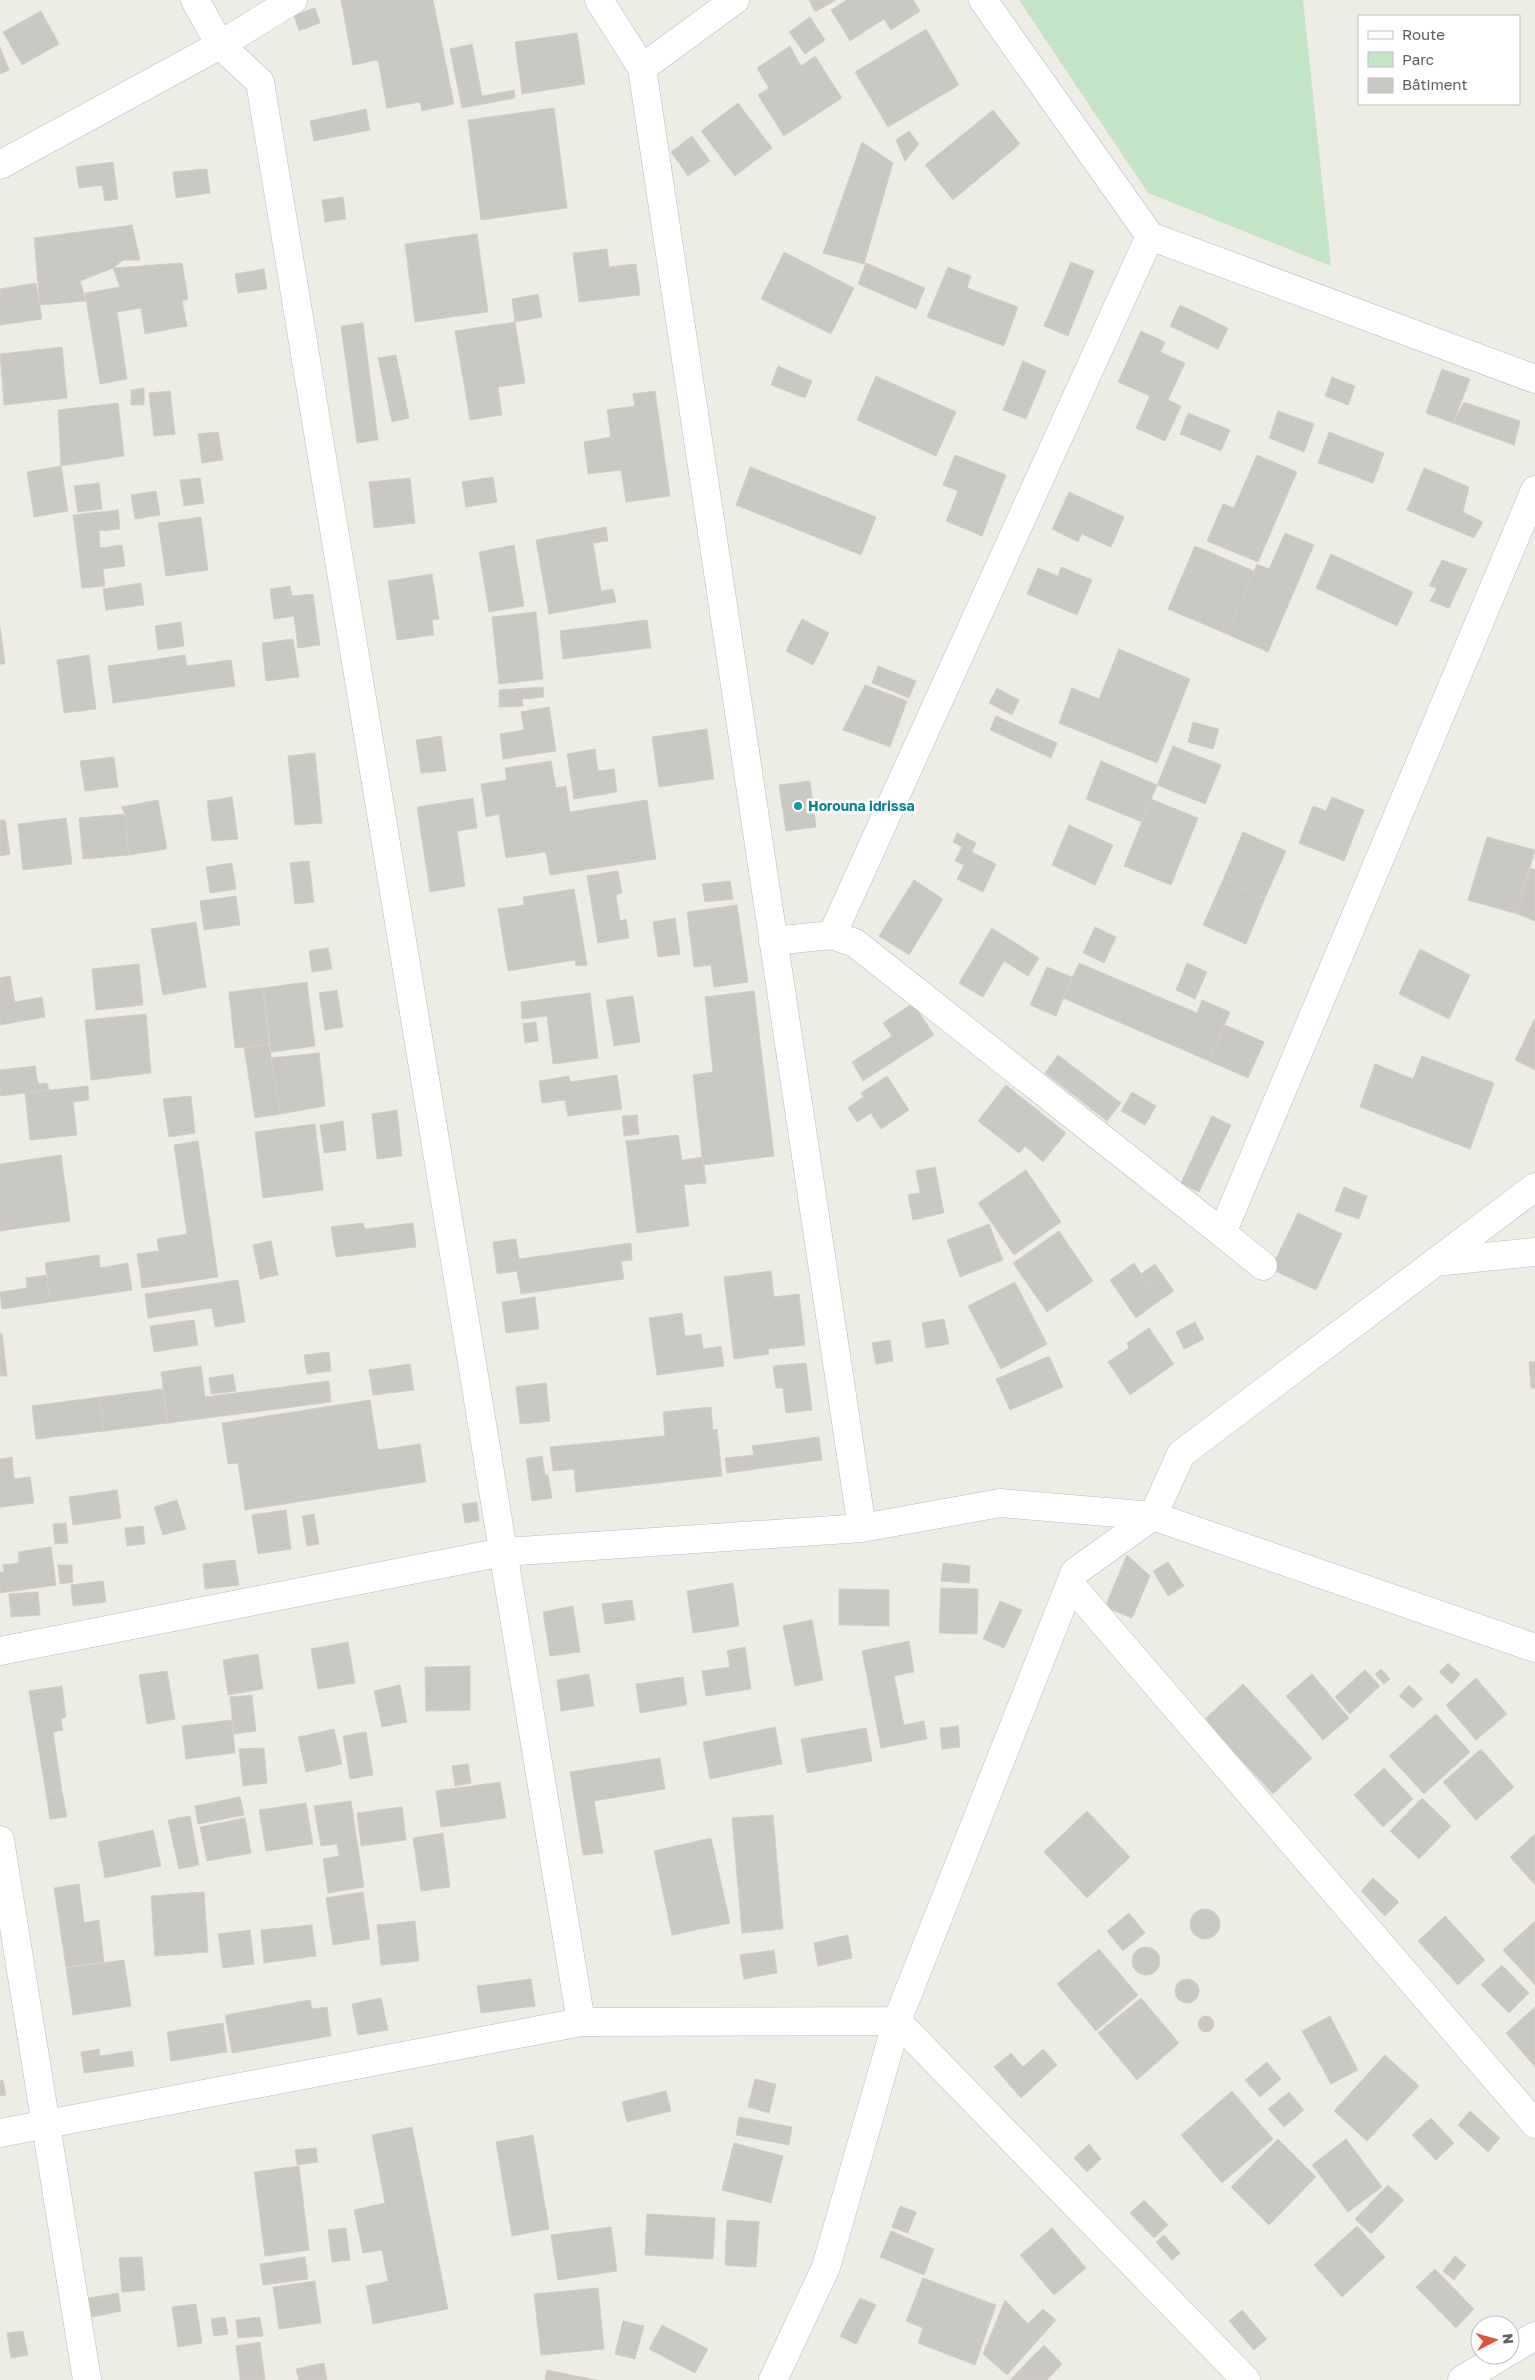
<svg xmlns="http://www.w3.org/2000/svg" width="1535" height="2380" viewBox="0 0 1535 2380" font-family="'Golos Text',sans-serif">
<rect width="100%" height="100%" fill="#eeede5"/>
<!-- green -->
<path fill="#c4e4c6" d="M1019,0H1303L1331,266L1148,193Z"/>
<!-- building -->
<path fill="#cac8c2" stroke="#d2cfc4" d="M341,0H433L454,104L422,111L420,102L387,108L378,60L353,65Z
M809,0H836L815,12Z
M847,0H913L920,11L891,30L884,19L850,41L831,10Z
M315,8L320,23L299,31L294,15Z
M41,11L59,44L22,65L3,32Z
M810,17L825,40L805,54L789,32Z
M926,29L959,85L888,127L855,72Z
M577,33L585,84L522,94L515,42Z
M472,44L482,96L514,90L515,98L462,108L450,49Z
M790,46L801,66L815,56L842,98L784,136L758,95L769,88L757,68Z
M0,47L9,70L0,74Z
M738,103L772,148L735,176L701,131Z
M554,108L567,208L481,220L468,120Z
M366,109L370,130L314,141L310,121Z
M993,110L1020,144L953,200L925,165Z
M909,131L919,144L905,161L896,140Z
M692,136L710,161L688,176L671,152Z
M862,142L893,163L864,264L823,253Z
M113,162L118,199L105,201L102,185L79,188L76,167Z
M207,169L210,193L176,198L173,172Z
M343,197L346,219L325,222L322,200Z
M132,225L140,260H123L113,268L80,281L86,301L40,305L34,238Z
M477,234L488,312L415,322L405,244Z
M607,249L609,267L636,264L640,295L579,302L573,253Z
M784,252L854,288L831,334L761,299Z
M1071,262L1094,271L1068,336L1044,326Z
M182,263L188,299L182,301L187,326L145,334L141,308L117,312L127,379L100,384L85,293L120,287L113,268Z
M866,263L925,288L916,309L858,284Z
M948,267L971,276L967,288L1018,307L1004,346L927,317Z
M264,269L267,289L238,293L235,274Z
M36,283L42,319L0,325V289Z
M538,294L542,317L515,322L512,299Z
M1180,305L1228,328L1218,349L1170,326Z
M515,322L525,383L498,387L502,415L470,420L455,331Z
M363,323L378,440L357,443L341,326Z
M1141,331L1165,342L1160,352L1185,363L1168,400L1181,406L1165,441L1136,428L1150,396L1118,382Z
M62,347L67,398L4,405L0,354Z
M396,355L409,418L392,422L378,358Z
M1023,361L1046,371L1026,419L1003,410Z
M778,366L812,381L805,398L771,385Z
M1442,369L1470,379L1453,423L1426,413Z
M876,376L956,412L936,456L857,420Z
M1332,377L1355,386L1348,405L1325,396Z
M144,388V405H131V390Z
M170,391L175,434L154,436L149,393Z
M655,391L670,496L626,502L621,470L588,474L584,442L611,437L607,410L635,406L633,394Z
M1464,402L1520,421L1514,445L1453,423Z
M118,403L124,456L61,466L58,410Z
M1278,411L1314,424L1304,452L1269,438Z
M1188,413L1230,430L1221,451L1180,434Z
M218,432L223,460L202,463L198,434Z
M1329,432L1384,453L1373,483L1318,463Z
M955,455L1006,475L982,536L946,521L958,491L943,485Z
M1257,455L1297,472L1258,562L1207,541L1223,504L1234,508Z
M61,466L68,511L34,517L27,472Z
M750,467L876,517L861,555L736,505Z
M1424,468L1469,487L1463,512L1483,522L1474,538L1407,510Z
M493,477L497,502L466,507L462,482Z
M200,478L204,503L184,506L180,480Z
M410,478L415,523L374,528L369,482Z
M99,483L102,509L78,512L74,486Z
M156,491L160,515L135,519L131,495Z
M1069,492L1124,517L1111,547L1082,534L1078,542L1052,529Z
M118,510L120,529L99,531L100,548L122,545L125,566L103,569L105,586L82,588L73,515Z
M201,517L208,570L166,576L158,523Z
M606,527L608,541L593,543L601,591L613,589L616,602L549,614L536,540Z
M1285,533L1314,545L1268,652L1227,634L1257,564L1269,569Z
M514,545L524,606L489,612L479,552Z
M1195,546L1254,571L1227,634L1168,609Z
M1331,554L1413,592L1397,626L1316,588Z
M1442,560L1467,569L1449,608L1430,601L1437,588L1429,586Z
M1061,567L1092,580L1077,615L1027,594L1038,568L1058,576Z
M432,574L439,619L432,620L434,635L397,640L388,581Z
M141,583L144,605L106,610L103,589Z
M290,586L292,596L313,594L320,645L298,648L294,616L274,619L270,589Z
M536,612L543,679L499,684L492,617Z
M802,619L829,633L813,665L786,651Z
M647,620L651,648L563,659L560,631Z
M181,622L184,646L158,650L155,626Z
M0,627L5,664H0Z
M293,639L299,677L266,681L262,643Z
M1119,649L1190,679L1157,763L1059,723L1072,688L1099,699Z
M89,655L96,709L64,713L57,660Z
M185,655L187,666L231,660L235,686L113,703L108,666Z
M878,666L916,681L909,698L872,683Z
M865,685L907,701L890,747L843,730Z
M543,687L544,697L522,699L523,706L499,707V690Z
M997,688L1019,700L1012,715L989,703Z
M549,707L556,751L503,759L500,734L524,730L521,712Z
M996,716L1057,743L1051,758L990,730Z
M1193,722L1219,729L1213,749L1188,742Z
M707,729L714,779L659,787L652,737Z
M441,736L446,771L421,773L416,740Z
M1173,746L1221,765L1205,804L1157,785Z
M595,749L598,771L614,769L617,792L574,799L567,754Z
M315,753L322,823L295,825L288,756Z
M114,757L118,787L85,791L80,761Z
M551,761L556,788L566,786L570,812L647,800L656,859L550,875L546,852L506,858L499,814L486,817L481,784L507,780L505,768Z
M1101,761L1157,785L1142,822L1086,799Z
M810,781L816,827L786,831L779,785Z
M232,797L238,839L212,841L207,801Z
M1332,797L1364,810L1344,861L1299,843L1313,806L1326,811Z
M473,798L477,828L457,831L465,886L430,892L417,807Z
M1151,799L1198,818L1171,885L1124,866Z
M158,800L167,849L129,855L125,814L121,807Z
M125,814L129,855L83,859L79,818Z
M66,818L72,864L23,870L18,824Z
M0,820H5L10,854L0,856Z
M1069,825L1113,845L1095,885L1052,865Z
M1243,832L1286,851L1265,898L1223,880Z
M957,833L976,843L972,852L996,864L983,892L957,879L964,865L955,861L962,847L953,842Z
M1487,837L1535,850L1517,914L1468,900Z
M309,861L314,902L295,904L290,863Z
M232,863L236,889L210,893L206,867Z
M1530,868L1535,870V921L1513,912Z
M618,871L622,893L616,895L620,921L626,919L629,938L598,943L587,876Z
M914,880L943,899L909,955L879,936Z
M1223,880L1265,898L1246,944L1203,925Z
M730,881L733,899L705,902L702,884Z
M574,889L587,965L576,966L575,960L508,971L498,909L524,905L523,897Z
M236,896L240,925L204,930L200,901Z
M737,905L748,982L714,987L711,965L694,967L687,912Z
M675,918L680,954L658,957L653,922Z
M196,922L206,987L163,995L151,929Z
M1095,927L1116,937L1104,963L1083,953Z
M992,928L1039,958L1028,976L1004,961L983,997L959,983Z
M328,948L332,969L312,972L309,951Z
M1420,949L1470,975L1449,1019L1399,994Z
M1079,963L1197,1013L1202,1000L1230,1012L1209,1061L1063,998Z
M1187,963L1207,972L1195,999L1176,990Z
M139,964L143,1005L96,1010L92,969Z
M1047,967L1072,977L1056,1016L1030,1005Z
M10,976L15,1002L42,997L45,1017L0,1025V978Z
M307,982L315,1046L271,1052L263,988Z
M263,988L269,1044L235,1048L229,992Z
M337,990L343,1027L325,1030L319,993Z
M754,991L774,1156L703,1165L693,1075L713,1072L705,997Z
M590,993L598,1058L553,1064L547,1016L522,1019L521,1002Z
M633,996L640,1042L614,1046L606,1000Z
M913,1003L934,1035L863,1081L852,1062L892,1036L883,1023Z
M146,1014L151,1073L91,1080L85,1020Z
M1535,1018V1070L1515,1060Z
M536,1022L538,1041L525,1043L523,1024Z
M1225,1025L1264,1042L1248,1078L1209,1061Z
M269,1044L280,1114L255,1118L244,1047Z
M319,1053L325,1106L280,1114L271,1058Z
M1058,1055L1121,1103L1107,1121L1045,1073Z
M1422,1056L1494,1083L1470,1149L1360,1107L1375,1064L1413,1079Z
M35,1066L38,1084L47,1083L49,1090L0,1096V1070Z
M617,1075L622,1109L568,1116L565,1100L542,1103L539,1081L569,1076L570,1082Z
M887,1076L909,1110L881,1129L871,1113L857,1122L848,1108L863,1097L861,1093Z
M1006,1085L1066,1133L1043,1162L1025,1146L1019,1153L978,1121Z
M88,1086L89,1100L73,1102L77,1135L30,1140L25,1093Z
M1132,1092L1156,1106L1145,1125L1121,1111Z
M191,1096L195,1133L169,1137L163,1099Z
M397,1110L402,1156L377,1159L372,1114Z
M637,1115L639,1134L624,1136L622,1116Z
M1212,1116L1231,1125L1199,1192L1181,1183Z
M343,1121L346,1150L324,1153L320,1125Z
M315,1124L323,1190L263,1198L255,1132Z
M678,1135L682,1160L703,1157L706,1183L684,1185L689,1226L637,1233L626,1141Z
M198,1141L218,1277L142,1288L137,1254L159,1251L157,1239L187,1234L174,1145Z
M61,1155L70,1221L0,1231V1164Z
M935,1167L944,1213L913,1220L908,1195L920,1193L916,1171Z
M1026,1170L1061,1222L1014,1255L978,1203Z
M1344,1187L1367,1196L1359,1219L1335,1211Z
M1298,1213L1342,1234L1316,1290L1271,1269Z
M363,1223L365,1229L413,1223L416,1247L336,1257L331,1227Z
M989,1224L1003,1260L960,1277L947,1240Z
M1059,1231L1093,1281L1047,1312L1013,1263Z
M516,1239L519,1259L631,1243L632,1260L621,1261L624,1279L521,1294L517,1271L497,1274L493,1242Z
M271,1241L278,1275L260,1279L253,1245Z
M99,1255L100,1268L128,1263L132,1290L50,1302L45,1263Z
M1134,1263L1159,1301L1136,1318L1110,1280Z
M1155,1264L1174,1291L1159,1301L1141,1274Z
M771,1271L774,1297L799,1294L805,1345L768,1349L769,1354L734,1359L724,1277Z
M47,1275L50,1302L2,1309L0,1292L27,1288L26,1278Z
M238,1280L245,1322L215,1327L212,1308L148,1318L145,1294Z
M1015,1282L1047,1344L1001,1369L968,1306Z
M535,1297L539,1329L506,1333L502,1302Z
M682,1313L685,1336L701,1334L703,1349L721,1346L724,1366L657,1375L649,1318Z
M944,1319L949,1344L926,1348L922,1323Z
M194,1320L198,1345L154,1352L150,1326Z
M1195,1322L1204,1339L1184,1349L1176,1332Z
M1149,1328L1174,1364L1130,1395L1108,1362L1129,1348L1127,1343Z
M2,1333L7,1376H0V1334Z
M890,1340L893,1361L876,1364L872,1343Z
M329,1352L331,1371L307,1374L304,1355Z
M1049,1356L1063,1387L1010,1410L996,1379Z
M1529,1362H1535V1388H1531Z
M806,1363L812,1410L786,1413L783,1388H776L773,1366Z
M410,1364L414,1390L373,1395L369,1370Z
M201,1366L205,1397L329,1381L331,1402L168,1423L161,1372Z
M233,1374L236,1391L211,1394L209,1378Z
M546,1383L550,1421L520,1424L516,1387Z
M163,1389L168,1423L104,1431L100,1397Z
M100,1397L104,1431L36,1439L32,1406Z
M370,1400L378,1450L420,1444L426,1482L245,1510L238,1463L228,1464L222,1423Z
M711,1407L713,1430L717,1429L722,1476L576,1492L574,1469L553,1471L550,1447L665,1436L663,1412Z
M819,1437L822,1460L727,1473L725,1458L754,1455L752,1446Z
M542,1456L545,1475H548L552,1498L532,1501L526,1459Z
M12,1457L14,1479L30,1477L34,1503L0,1507V1459Z
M117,1490L121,1518L73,1525L69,1497Z
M177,1500L186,1529L163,1535L154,1507Z
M477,1502L479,1521L465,1523L462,1504Z
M286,1510L291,1549L258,1554L252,1515Z
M314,1514L319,1544L307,1546L302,1516Z
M66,1523L68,1543L55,1544L53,1524Z
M143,1526L145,1544L127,1546L125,1528Z
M51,1547L56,1585L0,1593V1572H4L3,1565L19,1563L18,1552Z
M1127,1555L1150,1576L1132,1618L1105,1607Z
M235,1560L239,1585L205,1589L203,1564Z
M1168,1562L1184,1586L1168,1596L1153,1571Z
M943,1563L970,1566L969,1583L941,1581Z
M58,1565H72L73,1582L60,1584Z
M103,1581L106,1602L73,1606L71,1585Z
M733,1583L739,1626L693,1633L687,1591Z
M941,1588L978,1589L977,1634L939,1633Z
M839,1589L889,1590V1626L839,1625Z
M38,1592L40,1615L11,1617L9,1594Z
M632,1600L635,1620L605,1624L602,1604Z
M1000,1601L1022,1610L1004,1648L983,1639Z
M573,1606L580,1652L550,1656L543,1612Z
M812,1620L823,1680L795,1686L783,1626Z
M909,1641L914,1672L894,1676L904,1725L924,1721L927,1739L881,1748L862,1651Z
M348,1642L355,1683L318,1689L311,1649Z
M745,1647L751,1689L706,1696L702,1671L730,1667L727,1651Z
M258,1654L263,1689L228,1695L223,1660Z
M1448,1663L1460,1674L1452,1684L1439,1672Z
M470,1666V1710L426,1711L425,1667Z
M1381,1669L1390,1679L1384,1684L1375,1674Z
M1365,1670L1380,1686L1350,1714L1335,1697Z
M167,1671L175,1719L147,1724L139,1675Z
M589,1674L594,1706L561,1711L557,1680Z
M1312,1674L1349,1718L1323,1740L1286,1696Z
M683,1677L687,1705L640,1713L636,1684Z
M1476,1678L1507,1714L1476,1740L1446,1705Z
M1243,1684L1312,1758L1273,1794L1204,1720Z
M400,1685L407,1722L382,1727L374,1691Z
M1409,1685L1423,1699L1413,1708L1399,1696Z
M62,1686L66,1717L61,1719L63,1730L53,1732L62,1791L46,1793L29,1691Z
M252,1695L256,1731L234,1734L230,1697Z
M1436,1714L1470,1752L1424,1794L1389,1756Z
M232,1720L235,1753L186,1759L182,1726Z
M958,1726L960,1747L942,1749L940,1728Z
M775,1727L782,1764L710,1779L703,1742Z
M866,1728L872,1761L807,1773L801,1739Z
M334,1729L342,1764L306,1772L298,1737Z
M366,1732L373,1775L350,1779L343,1736Z
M264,1748L267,1783L243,1786L239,1749Z
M1481,1749L1514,1787L1476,1820L1443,1782Z
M660,1758L665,1789L594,1801L603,1853L583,1855L570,1772Z
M468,1764L471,1783L455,1786L452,1766Z
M1384,1768L1413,1799L1383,1827L1354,1795Z
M500,1782L506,1818L441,1827L436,1791Z
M62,1791L67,1817L50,1819L46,1793Z
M240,1797L244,1815L198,1824L195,1806Z
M1422,1798L1451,1826L1419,1859L1390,1831Z
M351,1801L364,1887L328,1893L323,1859L339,1856L337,1844L321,1846L314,1806Z
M306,1803L313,1844L266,1851L259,1810Z
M402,1807L406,1840L361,1846L357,1813Z
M1087,1811L1130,1857L1087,1898L1044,1852Z
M773,1815L783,1929L742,1933L732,1818Z
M190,1816L199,1865L179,1869L168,1820Z
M245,1818L251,1853L207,1861L200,1827Z
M153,1830L161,1866L105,1878L98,1842Z
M443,1833L450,1887L421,1891L413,1838Z
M1535,1834V1885L1510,1857Z
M711,1838L730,1923L672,1935L654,1851Z
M1373,1878L1399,1902L1385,1916L1361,1891Z
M79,1884L84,1923L99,1920L104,1962L66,1967L54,1888Z
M204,1892L208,1952L155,1956L151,1896Z
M363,1892L370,1939L333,1945L326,1898Z
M1190 1924a15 15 0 1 1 30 0a15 15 0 1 1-30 0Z
M1129,1913L1145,1933L1123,1951L1107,1931Z
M1445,1916L1485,1960L1458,1985L1418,1941Z
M415,1921L419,1961L381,1965L377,1925Z
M1535,1921V1985L1503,1950Z
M312,1925L316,1956L264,1963L261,1930Z
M250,1930L254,1964L223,1968L218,1934Z
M848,1935L852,1958L818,1966L814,1943Z
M1132 1961a14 14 0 1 1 28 0a14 14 0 1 1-28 0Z
M1099,1949L1138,1995L1096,2031L1057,1984Z
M774,1950L777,1973L744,1979L740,1955Z
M124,1960L131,2006L73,2015L66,1968Z
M1502,1965L1529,1993L1509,2013L1481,1985Z
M1175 1991a12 12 0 1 1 24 0a12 12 0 1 1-24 0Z
M531,1979L535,2006L481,2013L477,1986Z
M381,1998L388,2030L358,2035L352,2004Z
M1141,1998L1179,2043L1137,2080L1098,2033Z
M310,2000L312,2009L327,2007L331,2036L232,2053L225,2015Z
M1535,2007V2067L1506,2033Z
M1330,2016L1358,2070L1331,2084L1302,2031Z
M1198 2024a8 8 0 1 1 16 0a8 8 0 1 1-16 0Z
M223,2023L227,2052L171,2061L167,2032Z
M99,2049L100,2056L132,2051L134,2066L84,2073L81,2052Z
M1043,2049L1057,2065L1021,2098L994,2067L1011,2053L1023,2067Z
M1385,2055L1419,2086L1367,2141L1334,2111Z
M1267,2062L1281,2079L1260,2097L1245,2080Z
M755,2079L776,2084L769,2113L748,2107Z
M3,2080L6,2095L0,2096V2081Z
M666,2091L671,2111L627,2122L622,2102Z
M1232,2091L1273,2139L1222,2183L1181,2135Z
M1289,2092L1304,2110L1284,2127L1268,2109Z
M1470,2111L1500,2138L1488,2152L1458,2125Z
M739,2117L792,2127L789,2145L736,2135Z
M1431,2118L1454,2143L1436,2160L1412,2135Z
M412,2127L448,2309L373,2324L366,2286L388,2281L382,2250L363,2253L354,2210L385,2203L372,2135Z
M533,2135L549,2229L512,2236L496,2142Z
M1278,2139L1316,2177L1269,2225L1231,2187Z
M1346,2139L1382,2187L1348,2212L1312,2165Z
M734,2143L783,2156L771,2203L722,2190Z
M1089,2144L1101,2159L1087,2172L1074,2158Z
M316,2148L318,2162L297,2165L295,2150Z
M299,2166L309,2250L265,2256L254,2172Z
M1388,2185L1404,2200L1371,2234L1355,2219Z
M1144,2200L1168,2225L1154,2238L1130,2213Z
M900,2206L916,2212L908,2233L892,2227Z
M647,2214L715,2218L713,2259L645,2255Z
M727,2220L759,2222L756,2267L725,2265Z
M1357,2226L1385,2257L1342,2297L1314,2265Z
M611,2227L617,2271L558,2280L551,2235Z
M346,2228L350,2260L332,2262L328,2230Z
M1052,2228L1086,2268L1054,2295L1020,2255Z
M891,2231L934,2249L924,2275L880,2257Z
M1164,2235L1180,2253L1172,2260L1156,2242Z
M1455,2256L1466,2265L1454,2280L1443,2271Z
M142,2257L145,2290L122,2292L119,2258Z
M305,2257L308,2279L263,2285L260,2264Z
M1435,2269L1474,2309L1456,2328L1416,2287Z
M923,2278L996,2305L975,2365L918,2343L923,2328L906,2321Z
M315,2281L321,2323L279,2329L273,2287Z
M598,2288L604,2349L541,2355L534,2294Z
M118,2293L121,2311L92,2317L89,2298Z
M860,2298L876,2305L856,2344L840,2336Z
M1005,2300L1028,2324L1043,2309L1056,2320L1007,2375L983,2354Z
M196,2304L202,2343L178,2347L172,2307Z
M1242,2310L1267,2339L1254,2350L1229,2321Z
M225,2317L228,2334L214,2336L211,2319Z
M260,2317L263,2336L238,2338L236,2320Z
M623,2321L644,2326L635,2359L615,2354Z
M662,2325L708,2349L695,2373L649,2349Z
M23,2331L28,2355L11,2358L7,2333Z
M260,2342L265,2380H240L236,2346Z
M1044,2345L1062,2364L1047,2380H1010Z
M324,2363L327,2380H299L296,2369Z
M547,2370L596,2380H545Z"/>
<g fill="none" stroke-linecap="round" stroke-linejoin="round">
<!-- minor casing -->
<g stroke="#b7babe" stroke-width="29">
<path id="minor" d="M195,0L220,45L260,82L581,2022
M599,0L642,68L862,1528L1000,1503L1153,1516L1535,1648
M983,0L1150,236L1535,379
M642,68L735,0
M0,165L220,45L293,0
M832,935L1150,236
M773,941L832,935L855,943L1222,1233L1535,490
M1222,1233L1263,1266
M1435,1262L1535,1252
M1070,1584L1535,2124
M0,1651L503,1552L862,1528
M0,1840L87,2380
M0,2133L581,2022L897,2021L1246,2380
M1510,2351L1535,2336
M773,2380L826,2267L897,2021L1075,1572L1153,1516L1181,1454L1535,1187
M1462,2380L1503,2355"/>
</g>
<!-- minor -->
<use href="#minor" stroke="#fff" stroke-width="28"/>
</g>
<!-- markers -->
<circle fill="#0f9aa8" stroke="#fff" stroke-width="2" cx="798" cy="806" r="5"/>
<g text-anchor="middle" stroke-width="5" stroke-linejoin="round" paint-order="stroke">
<!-- culture labels -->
<g font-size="14" font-weight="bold" fill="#0d838f" stroke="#fff" text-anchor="start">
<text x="808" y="811">Horouna idrissa</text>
</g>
</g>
<!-- legend -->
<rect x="1358" y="15" width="162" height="90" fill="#ffffff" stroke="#bebfc1"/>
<rect x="1368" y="31" width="25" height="8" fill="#ffffff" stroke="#bebfc1"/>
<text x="1402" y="40" font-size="15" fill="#5d6064">Route</text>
<rect x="1368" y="52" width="25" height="15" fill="#c4e4c6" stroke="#bebfc1"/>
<text x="1402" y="65" font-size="15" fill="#5d6064">Parc</text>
<rect x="1368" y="78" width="25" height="15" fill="#cac8c2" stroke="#bebfc1"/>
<text x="1402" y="90" font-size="15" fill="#5d6064">Bâtiment</text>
<!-- north arrow -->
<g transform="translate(1495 2340) rotate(84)"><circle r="24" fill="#ffffff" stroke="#bebfc1"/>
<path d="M0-4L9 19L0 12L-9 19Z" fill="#dc553d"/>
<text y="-8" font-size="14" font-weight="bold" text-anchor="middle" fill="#5d6064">N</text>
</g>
</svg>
